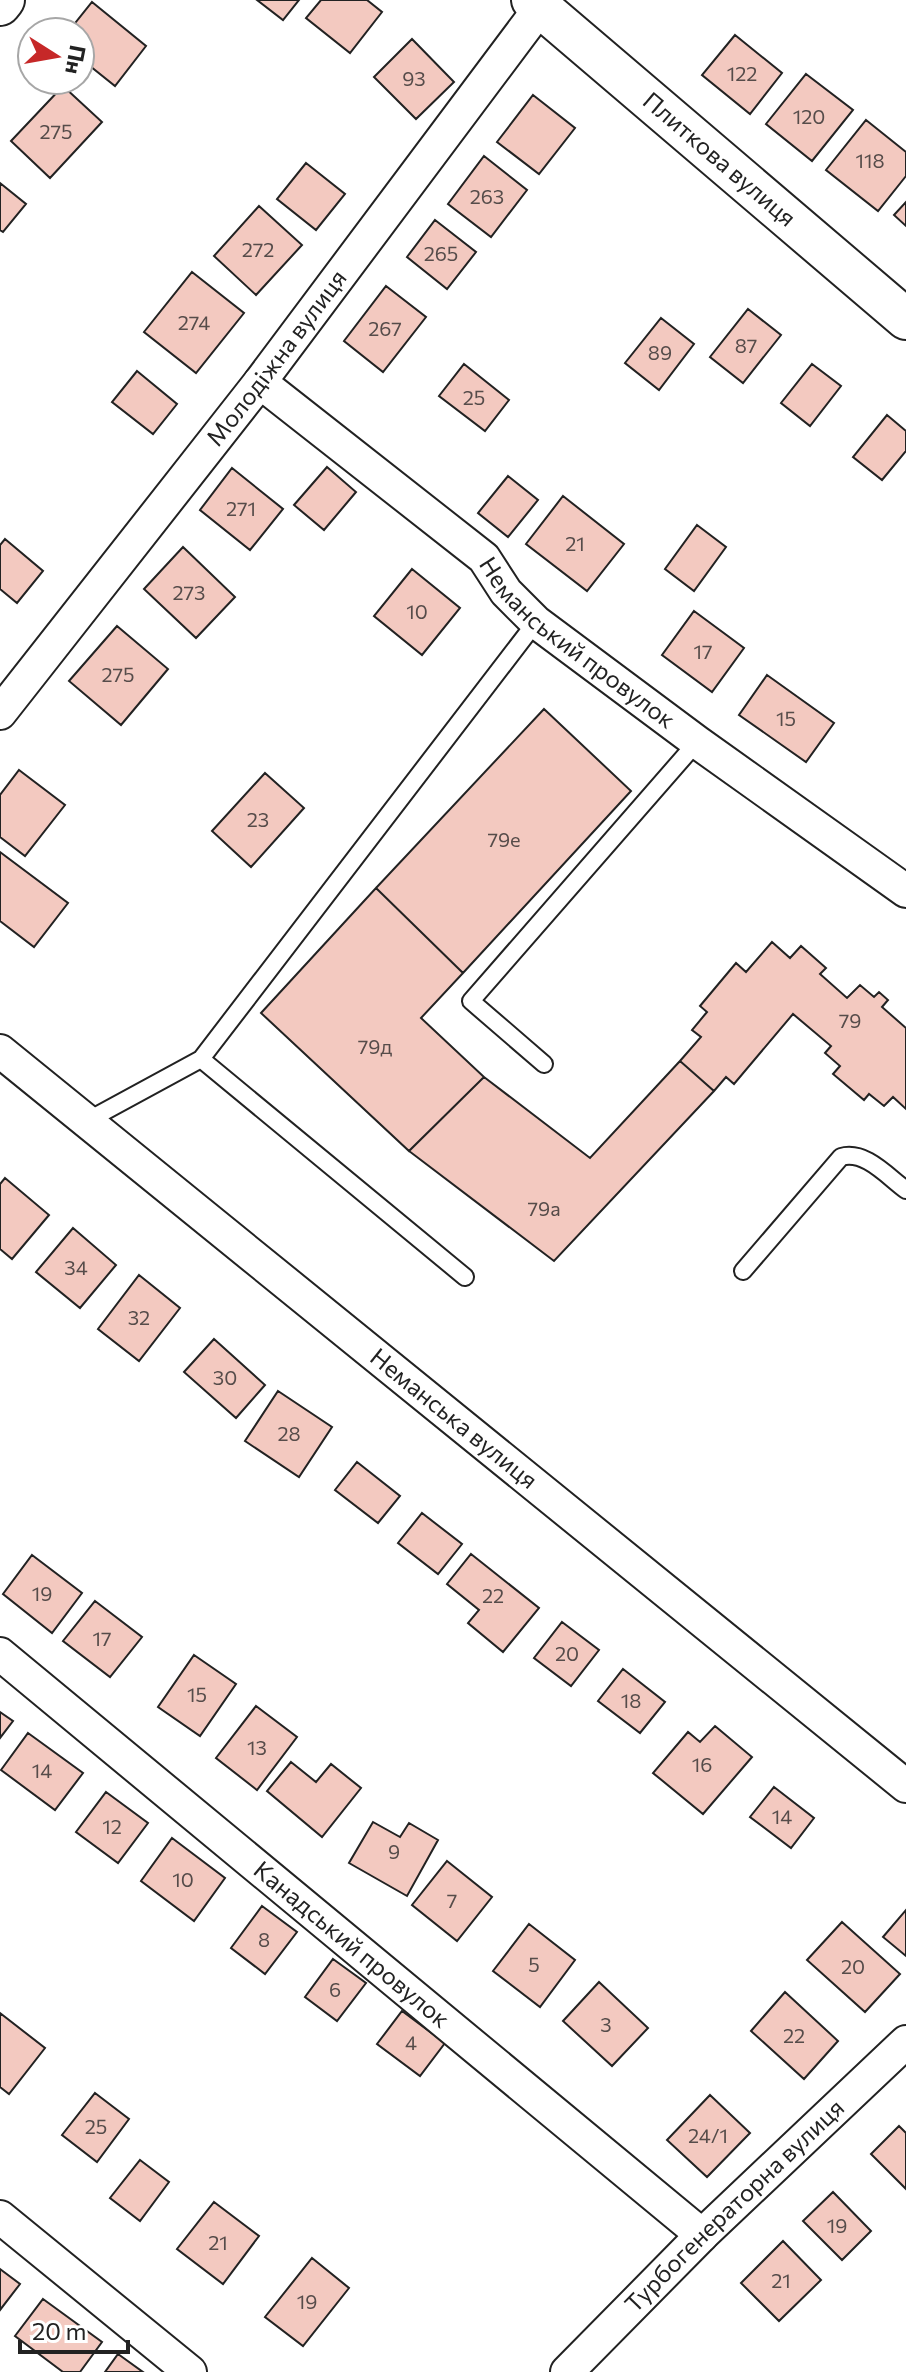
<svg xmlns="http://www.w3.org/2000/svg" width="906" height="2372" viewBox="0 0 906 2372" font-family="Commissioner,sans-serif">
<rect width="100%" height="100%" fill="#fff"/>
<!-- building -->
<path fill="#f3c9c0" stroke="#222" stroke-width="2" d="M257,0H299L283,20Z
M321,0H367L382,12L350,53L306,18Z
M92,2L146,46L115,86L80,58V32H68Z
M735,35L782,73L750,114L702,75Z
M412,39L454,82L416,119L374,77Z
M806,74L853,110L812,161L766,124Z
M63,86L102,122L50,178L11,141Z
M533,95L575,128L539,174L497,142Z
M866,120L906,152V176L878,211L826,170Z
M484,156L527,190L491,237L448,204Z
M306,163L345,194L316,230L277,199Z
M0,183L26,204L3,232L0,230Z
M906,202V226L894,215Z
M259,206L302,245L256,295L214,256Z
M435,220L476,252L447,289L407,257Z
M192,272L244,313L196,373L144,332Z
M386,286L426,317L383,372L344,341Z
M748,309L781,335L743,383L710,357Z
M661,318L694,344L659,390L625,363Z
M464,364L509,400L485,431L439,396Z
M812,364L841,386L810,426L781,403Z
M137,371L177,404L153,434L112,402Z
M887,415L906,431V451L882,480L853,457Z
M327,467L356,492L324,530L294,505Z
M232,468L283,509L250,550L200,510Z
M508,476L538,500L508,537L478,513Z
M563,496L624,544L587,591L526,544Z
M697,525L726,547L694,591L665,569Z
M5,539L43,571L17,603L0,589V545Z
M183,547L235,597L196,638L144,589Z
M412,569L460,608L422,655L374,616Z
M694,611L744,648L712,692L662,655Z
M117,626L168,669L121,725L69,681Z
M767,675L834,723L806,762L739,715Z
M544,709L631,791L463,973L376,888Z
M19,770L65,805L25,856L0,837V795Z
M265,773L304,808L251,867L212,831Z
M0,852L68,903L34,947L0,921Z
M376,888L463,973L421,1018L484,1077L409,1151L261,1013Z
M772,942L790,958L801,946L826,968L820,974L847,998L860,985L874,997L879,992L888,1000L882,1007L906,1028V1109L893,1097L884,1106L869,1094L864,1100L833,1074L840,1066L825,1053L831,1046L793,1014L734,1084L726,1077L714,1091L680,1061L701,1037L692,1030L707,1012L700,1006L736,963L746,972Z
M680,1061L714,1091L554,1261L409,1151L484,1077L590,1158Z
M5,1178L49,1215L12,1259L0,1249V1184Z
M73,1228L116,1265L80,1308L36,1272Z
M139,1275L180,1308L139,1361L98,1329Z
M214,1339L265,1385L236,1418L184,1372Z
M278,1391L332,1427L299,1477L245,1441Z
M357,1462L400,1496L378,1523L335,1490Z
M422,1513L462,1544L438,1574L398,1543Z
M471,1554L539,1608L503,1652L468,1623L479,1610L447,1584Z
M32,1555L82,1593L52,1633L3,1594Z
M95,1601L142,1637L110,1677L63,1641Z
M562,1622L599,1650L571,1686L534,1658Z
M194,1655L236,1684L200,1736L158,1707Z
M623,1669L665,1702L640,1733L598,1701Z
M256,1706L297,1737L257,1790L216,1758Z
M0,1712L13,1721L0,1738Z
M715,1726L752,1757L703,1814L653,1773L688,1732L700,1742Z
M28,1733L83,1773L55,1810L1,1770Z
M291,1762L316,1782L331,1764L361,1788L322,1837L267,1791Z
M774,1787L814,1818L791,1848L750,1817Z
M106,1792L148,1823L118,1863L76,1832Z
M373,1822L400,1837L409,1823L438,1840L407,1896L349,1863Z
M172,1838L225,1878L194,1921L141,1881Z
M447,1861L492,1897L457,1941L412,1905Z
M262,1906L297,1932L265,1974L231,1948Z
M906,1910V1956L883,1937Z
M842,1922L900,1974L865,2012L807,1960Z
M529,1924L575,1960L540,2007L493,1971Z
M333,1959L366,1983L337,2021L305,1997Z
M599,1982L648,2028L612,2066L563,2021Z
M785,1992L838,2041L804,2079L751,2031Z
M402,2011L445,2043L420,2076L377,2044Z
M0,2013L45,2048L9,2094L0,2087Z
M95,2093L129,2119L97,2162L62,2135Z
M710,2095L750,2133L707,2177L667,2140Z
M899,2126L906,2133V2189L871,2154Z
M140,2160L169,2182L140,2221L110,2198Z
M833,2192L871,2231L842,2260L803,2221Z
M214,2202L259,2236L223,2284L177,2249Z
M783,2241L821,2280L779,2321L741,2283Z
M312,2258L349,2288L303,2346L265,2317Z
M0,2269L20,2284L0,2310Z
M43,2299L102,2342L80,2372H63L15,2336Z
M118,2354L143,2372H105Z"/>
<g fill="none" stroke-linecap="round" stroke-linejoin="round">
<!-- service casing -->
<g stroke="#222" stroke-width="20">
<path id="service" d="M201,1059L465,1277
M544,1064L471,1001L697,742
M85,1122L201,1059L536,622
M743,1271L841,1157C865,1150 887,1176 906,1190"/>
</g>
<!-- minor casing -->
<g stroke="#222" stroke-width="36">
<g id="minor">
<path id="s1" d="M260,382L484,558L506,592L536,622L697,742L906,891"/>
<path id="s2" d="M0,713L260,382L546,0"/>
<path id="s3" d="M0,1051L906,1786"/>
<path id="s4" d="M0,1654L702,2235"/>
<path d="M0,2217L190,2372"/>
<path id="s5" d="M567,2372L702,2235L906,2042"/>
</g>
</g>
<!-- tertiary casing -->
<g stroke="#222" stroke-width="44">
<g id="tertiary">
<path id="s6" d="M532,0L906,319"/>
<path d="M0,5L4,0"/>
</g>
</g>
<!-- service -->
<use href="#service" stroke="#fff" stroke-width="16"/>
<!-- minor -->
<use href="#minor" stroke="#fff" stroke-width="32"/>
<!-- tertiary -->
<use href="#tertiary" stroke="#fff" stroke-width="40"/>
</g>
<g text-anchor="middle" stroke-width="6" stroke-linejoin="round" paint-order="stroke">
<!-- number labels -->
<g font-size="20" fill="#564c4a">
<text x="742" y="81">122</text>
<text x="414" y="86">93</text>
<text x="809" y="124">120</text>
<text x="56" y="139">275</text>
<text x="870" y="168">118</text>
<text x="487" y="204">263</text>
<text x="258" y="257">272</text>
<text x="441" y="261">265</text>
<text x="194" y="330">274</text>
<text x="385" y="336">267</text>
<text x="746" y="353">87</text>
<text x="660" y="360">89</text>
<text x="474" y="405">25</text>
<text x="241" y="516">271</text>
<text x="575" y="551">21</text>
<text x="189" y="600">273</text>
<text x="417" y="619">10</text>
<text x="703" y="659">17</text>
<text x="118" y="682">275</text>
<text x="786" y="726">15</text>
<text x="258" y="827">23</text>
<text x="504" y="847">79е</text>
<text x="850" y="1028">79</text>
<text x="375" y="1054">79д</text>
<text x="544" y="1216">79а</text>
<text x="76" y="1275">34</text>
<text x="139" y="1325">32</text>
<text x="225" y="1385">30</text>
<text x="289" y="1441">28</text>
<text x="42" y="1601">19</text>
<text x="493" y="1603">22</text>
<text x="102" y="1646">17</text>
<text x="567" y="1661">20</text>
<text x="197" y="1702">15</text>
<text x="631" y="1708">18</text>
<text x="257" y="1755">13</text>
<text x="702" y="1772">16</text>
<text x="42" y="1778">14</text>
<text x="782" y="1824">14</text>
<text x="112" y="1834">12</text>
<text x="394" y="1859">9</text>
<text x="183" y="1887">10</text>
<text x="452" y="1908">7</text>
<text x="264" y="1947">8</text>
<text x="534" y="1972">5</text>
<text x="853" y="1974">20</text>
<text x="335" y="1997">6</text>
<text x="606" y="2032">3</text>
<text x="794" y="2043">22</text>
<text x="411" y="2050">4</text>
<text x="96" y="2134">25</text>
<text x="708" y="2143">24/1</text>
<text x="837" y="2233">19</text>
<text x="218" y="2250">21</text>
<text x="781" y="2288">21</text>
<text x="307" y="2309">19</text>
</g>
<!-- street labels -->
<g font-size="24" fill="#222" stroke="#fff">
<text dy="8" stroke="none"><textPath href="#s6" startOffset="246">Плиткова вулиця</textPath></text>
<text dy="8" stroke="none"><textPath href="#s2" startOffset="450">Молодіжна вулиця</textPath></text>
<text dy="8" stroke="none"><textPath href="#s1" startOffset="412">Неманський провулок</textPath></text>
<text dy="8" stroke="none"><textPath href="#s3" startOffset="584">Неманська вулиця</textPath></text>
<text dy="8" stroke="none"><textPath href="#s4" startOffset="456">Канадський провулок</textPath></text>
<text dy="8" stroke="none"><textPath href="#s5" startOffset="236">Турбогенераторна вулиця</textPath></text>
</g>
</g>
<!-- north arrow -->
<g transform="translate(56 56) rotate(101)"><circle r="38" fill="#ffffff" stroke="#a7a7a7" stroke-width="2"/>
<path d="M0-6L14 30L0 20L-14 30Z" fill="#c62828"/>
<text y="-12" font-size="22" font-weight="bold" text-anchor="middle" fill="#222222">Пн</text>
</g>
<!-- scale -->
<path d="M20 2340v12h108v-12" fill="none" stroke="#222222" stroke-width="4"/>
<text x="32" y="2340" font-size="24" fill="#222222" stroke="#ffffff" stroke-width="6" paint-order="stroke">20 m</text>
</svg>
